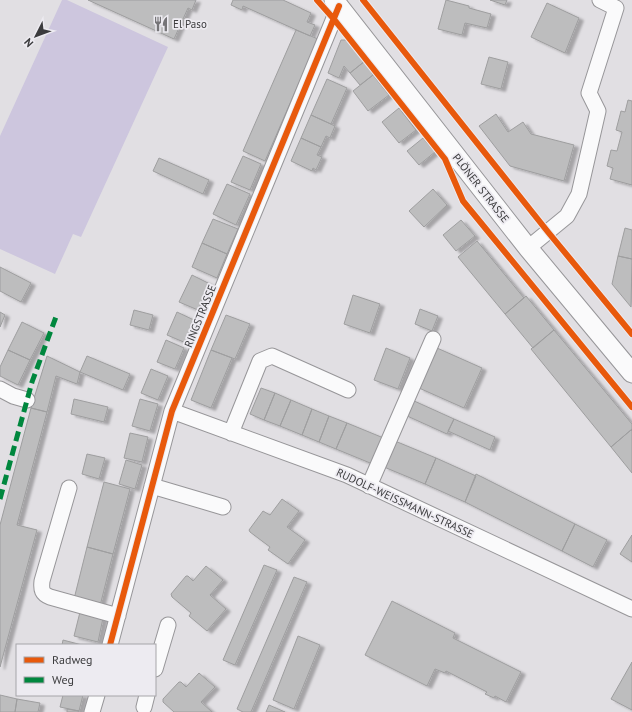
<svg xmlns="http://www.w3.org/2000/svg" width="632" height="712" viewBox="0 0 632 712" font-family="'PT Sans',sans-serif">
<defs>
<filter id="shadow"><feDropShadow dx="4.5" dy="2.5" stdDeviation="1" flood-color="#0004"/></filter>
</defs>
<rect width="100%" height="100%" fill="#e1dfe3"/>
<!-- green -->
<path fill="#cdc6de" d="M62,0H67L168,47L81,237L73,234L55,274L0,249V136Z"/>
<!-- building -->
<path fill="#bdbdbe" stroke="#9e9e9f" filter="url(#shadow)" d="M88,0H196L192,10L188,8L174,39Z
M233,0H283L311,13L307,22L315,25L310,36L243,6L242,10L231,5Z
M446,0L469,6V8L491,14L487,28L465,23L462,35L438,29Z
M490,0H507L505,5Z
M547,3L579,18L565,53L531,37Z
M296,30L318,39L265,161L243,151Z
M341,40H347L365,61L350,73L344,66L339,78L328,73Z
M489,57L508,62L501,89L481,84Z
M365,61L373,75L360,85L350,73Z
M373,75L389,95L368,111L353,91Z
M327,79L347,88L331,124L311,115Z
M628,100L632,101V185L610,179L613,168L607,166L611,150L617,151L622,132L616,130L621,111L625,112Z
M399,108L416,130L399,143L382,122Z
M496,114L508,132L523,122L531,134L574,145L564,181L510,166L479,126Z
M311,115L335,126L330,138L326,136L321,147L301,138Z
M301,138L321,147L317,155L322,157L316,170L313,168L312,171L291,161Z
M423,138L435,152L419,165L407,151Z
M243,156L261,164L250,190L231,182Z
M159,158L209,180L203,194L153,171Z
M227,184L250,194L236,225L213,214Z
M433,189L447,205L424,227L409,211Z
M213,219L238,229L227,254L202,243Z
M461,220L475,236L456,251L443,235Z
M625,228L632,230V259L618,256Z
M477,241L524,298L505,314L458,257Z
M202,243L227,254L217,278L192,267Z
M618,256L632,259L631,307L612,284Z
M0,267L31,283L21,302L0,291Z
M192,275L210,284L198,310L179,302Z
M353,295L380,304L370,333L344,324Z
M526,296L554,330L533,348L505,314Z
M420,309L438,316L432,331L415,324Z
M134,310L153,315L149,330L130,325Z
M0,312L5,315L0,327Z
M177,312L196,321L186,343L167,335Z
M226,315L250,324L235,359L211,350Z
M22,322L44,333L30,360L8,350Z
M554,330L632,424V429L611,447L531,349Z
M166,340L184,348L175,369L157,362Z
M386,348L410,358L398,389L374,380Z
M437,348L482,368L464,408L419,388Z
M8,350L30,360L18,385L0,376V367Z
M211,350L232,358L211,408L191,400Z
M47,356L80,372L77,384L56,376L47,412L31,408Z
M87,356L130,374L123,390L80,372Z
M151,369L168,376L158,400L141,393Z
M261,388L275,393L264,420L250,414Z
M275,393L291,400L280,426L264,420Z
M74,399L108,407L104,422L71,414Z
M140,399L158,404L150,431L132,426Z
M291,400L312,409L302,435L280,426Z
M412,400L454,419L447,434L405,415Z
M31,408L47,412L17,525L37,530L0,667V525Z
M312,409L329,416L319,442L302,435Z
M329,416L347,423L336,449L319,442Z
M454,419L495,437L490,450L448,431Z
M347,423L386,439L375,465L336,449Z
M631,430L632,431V473L611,447Z
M130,433L148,437L142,462L124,458Z
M395,441L436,458L425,484L384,467Z
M87,454L105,458L99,479L82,474Z
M436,458L476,476L465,502L425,484Z
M126,460L142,465L135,489L119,484Z
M476,474L575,524L562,551L465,502Z
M104,482L130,489L113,554L87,547Z
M282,499L299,511L287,527L305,540L288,564L268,550L270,547L250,532L249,530L263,511L270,515Z
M575,524L607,540L593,567L562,551Z
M632,535V562L620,554Z
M87,547L113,554L100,606L74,599Z
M264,565L277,570L235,665L223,660Z
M206,566L223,580L210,595L226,609L207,631L189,616L191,613L172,597L171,594L186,576H188L193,581Z
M294,577L307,582L251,712H243L237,709Z
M392,601L455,633L453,638L521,672L506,702L495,696L494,698L485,694L487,692L446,671L445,673L435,669L427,686L365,655Z
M80,612L103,618L98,642L74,636Z
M298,636L320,645L294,709L273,700Z
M63,640L82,645H62Z
M632,662V710L611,699Z
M199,673L215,687L201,702L212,712H174L163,702V699L179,682H181L186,687Z
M0,695L17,699L15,712H0Z
M63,695H83L79,711L60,707Z
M17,699L40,703L38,712H15Z
M269,705L285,712H266Z
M67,709L79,711V712H67Z"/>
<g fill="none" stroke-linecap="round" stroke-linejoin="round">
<!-- minor casing -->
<g stroke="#979699" stroke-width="17">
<path id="minor" d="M528,248L567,216L579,194L598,111L589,93L616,8L600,0
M0,389L13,396L27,400
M172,411L347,475L632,609
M231,433L260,361L272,356L348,390
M152,486L223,507
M369,486L433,339
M69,488L42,581C41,590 42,594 50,597L118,616
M110,645L172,411L339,6
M155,669L168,625
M144,707L147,695
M92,712L97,695"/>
</g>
<!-- major casing -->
<g stroke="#979699" stroke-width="21">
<path id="major" d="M334,0L528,248L632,373"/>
</g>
<!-- minor -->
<use href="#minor" stroke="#fafafb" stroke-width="15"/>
<!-- major -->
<use href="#major" stroke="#fafafb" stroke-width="19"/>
<!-- quiet -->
<path stroke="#00873e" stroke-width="5" stroke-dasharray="10 5" stroke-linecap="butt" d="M0,499L32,382L57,314"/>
<!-- cycleway casing -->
<g stroke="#edebf1" stroke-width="8">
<path id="cycleway" d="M317,0L333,18L445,159L463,201L632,407
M363,0L548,232L632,334
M110,645L172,411L339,6"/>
</g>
<!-- cycleway -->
<use href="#cycleway" stroke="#e8590c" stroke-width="6"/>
</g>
<!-- icons -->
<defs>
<g id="restaurant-bare" transform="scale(1.2)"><path d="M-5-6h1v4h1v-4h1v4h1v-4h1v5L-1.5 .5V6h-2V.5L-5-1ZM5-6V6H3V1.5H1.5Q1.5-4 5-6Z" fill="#757477" stroke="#edebf1" stroke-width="2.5" paint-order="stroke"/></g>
</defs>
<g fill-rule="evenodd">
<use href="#restaurant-bare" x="161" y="24"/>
</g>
<g text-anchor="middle" stroke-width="3.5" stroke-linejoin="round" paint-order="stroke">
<!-- poi labels -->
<g font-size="11" fill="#3b3b3d" stroke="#edebf1" text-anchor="start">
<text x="173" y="28">El Paso</text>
</g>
<!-- street labels -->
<g font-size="11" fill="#3b3b3d" stroke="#edebf1">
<text transform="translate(481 188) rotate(52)" y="4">PLÖNER STRASSE</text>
<text transform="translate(200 316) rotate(-68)" y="4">RINGSTRASSE</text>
<text transform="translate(405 503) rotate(25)" y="4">RUDOLF-WEISSMANN-STRASSE</text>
</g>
</g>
<!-- legend -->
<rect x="16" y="644" width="140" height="52" fill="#edebf1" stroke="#a6a5a9"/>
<rect x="24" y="657" width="20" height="6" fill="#e8590c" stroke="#a6a5a9"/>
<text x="52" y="664" font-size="12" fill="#3b3b3d">Radweg</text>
<rect x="24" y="677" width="20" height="6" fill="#00873e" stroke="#a6a5a9"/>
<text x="52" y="684" font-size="12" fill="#3b3b3d">Weg</text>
<!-- north arrow -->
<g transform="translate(36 36) rotate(228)" stroke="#edebf1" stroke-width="3" paint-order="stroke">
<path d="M0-3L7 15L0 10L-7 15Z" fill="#3b3b3d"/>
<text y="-6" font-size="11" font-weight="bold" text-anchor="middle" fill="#3b3b3d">N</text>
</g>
</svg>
